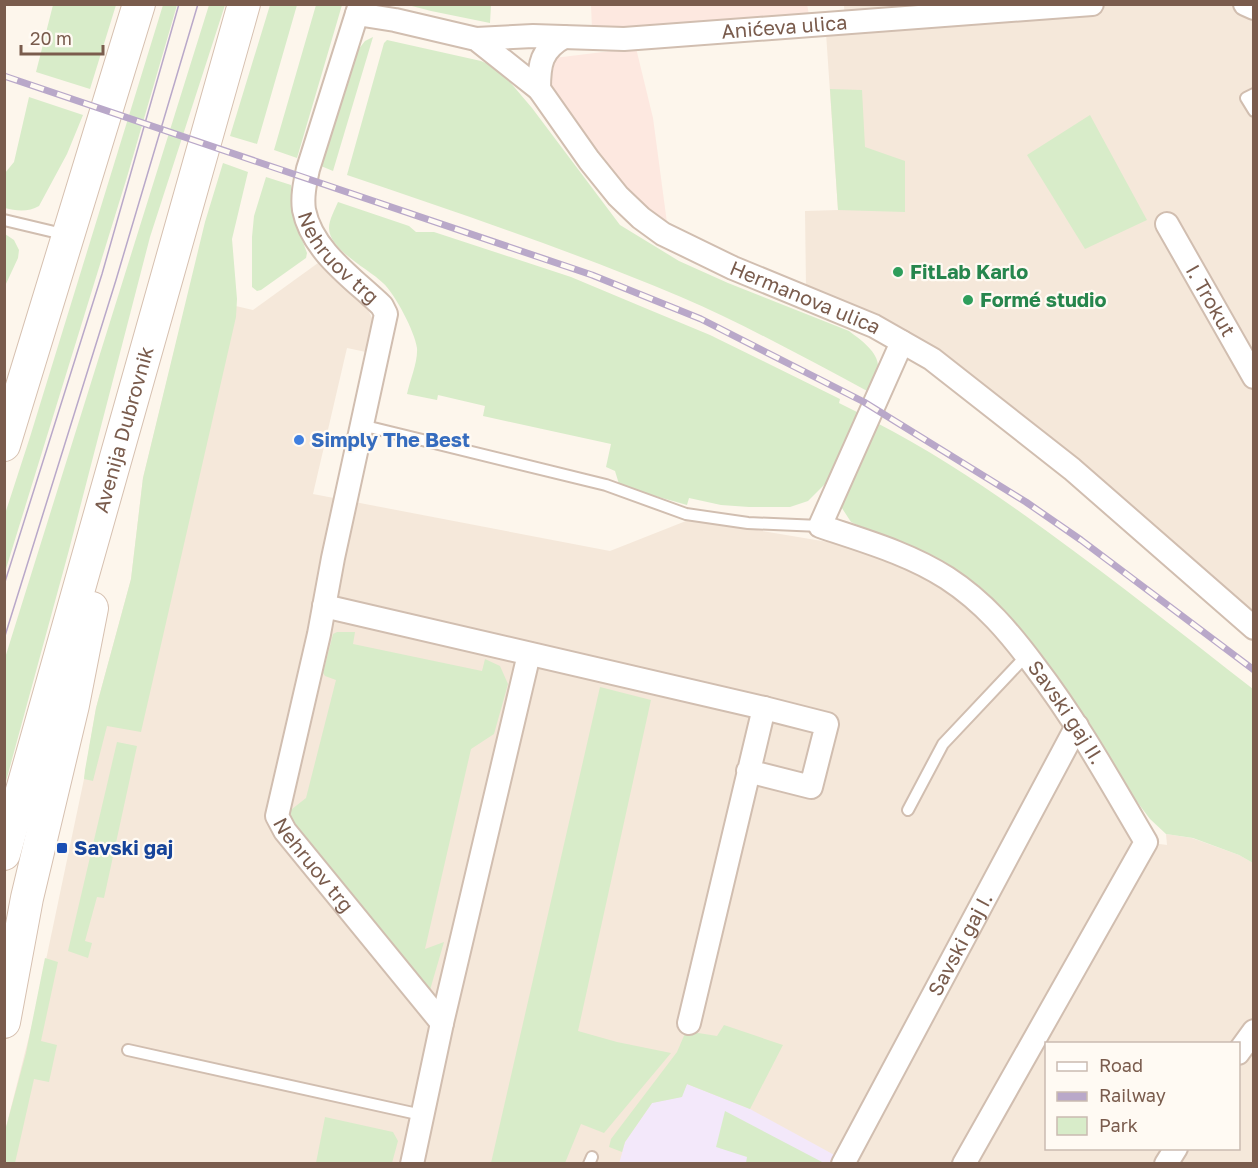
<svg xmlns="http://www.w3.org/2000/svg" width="1258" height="1168" viewBox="0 0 1258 1168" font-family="'Golos Text',sans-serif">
<rect width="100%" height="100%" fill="#fdf6ec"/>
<!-- residential -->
<path fill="#f5e8da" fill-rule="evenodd" d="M844,5H1253V614L1035,431L806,287L805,211L838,210L826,33L845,31Z
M318,263L366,306L374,322L366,352L347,348L313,494L610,551L691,519L858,547L943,583L989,624L1009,648L1058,717L1124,823L1131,840L1167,845L1166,834L1192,838L1239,855L1253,863V1163L5,1164V1131L34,1017L84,779L96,708L131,579L143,478L188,295L253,310ZM1046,1044H1238V1148H1046Z"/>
<!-- commercial -->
<path fill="#fde8e0" d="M807,4L809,15L592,29L591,5Z
M636,48L653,118L667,223L639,202L609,169L549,88L547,77L554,58Z"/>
<!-- education -->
<path fill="#f3e8fa" d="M687,1084L750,1109L838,1157L835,1164H619L625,1142L652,1103L681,1097Z"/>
<!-- green -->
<path fill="#d8ecc9" d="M53,5H116L90,89L36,72Z
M163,5H177L127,177L5,572V514L30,437Z
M209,5H225L150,237L69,550L5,785V658Z
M270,5H297L257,144L230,136Z
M316,5H342L297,158L274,150Z
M408,5H491L490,23L431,11Z
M373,37L333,171L321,166L354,55L365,41Z
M387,40L481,61L499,69L532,108L620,225L679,261L728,283L849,331C861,340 880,353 878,369C878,376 872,385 869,392C807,359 746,325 681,297C572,251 459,213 347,175L384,43Z
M830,89L862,90L865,147L905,161V212L838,210Z
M29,97L83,115L67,154L39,206C29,212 16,211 5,208V173L14,162Z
M1090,115L1147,220L1085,249L1027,155Z
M223,163L248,172L232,239L237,299L236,317L141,732L107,726L93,781L84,779L85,770L96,708L131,579L143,478L205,222Z
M266,177L291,185L294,218L307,253L306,258L261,290L257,291L252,287V237L254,216Z
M338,202L409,226L416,232H434L571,277L645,308L710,335L840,399L839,403L859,413L826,483L808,501L790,507H749L721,505L689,498L687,505L623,487L619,484L615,471L606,467L611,444L483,416L485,406L438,395L437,400L407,394C410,380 418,362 417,348C415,332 395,294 383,283C369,269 329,250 329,228C329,220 335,209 338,202Z
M5,234L14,240L19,250L18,258L5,286Z
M875,422C936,453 993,492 1048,532C1118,583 1185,636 1253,689V863L1239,855L1193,838L1166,834L1150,819L1104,758L1039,661L927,559L851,522L838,502Z
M337,632H355L353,644L482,671L485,659L500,666L508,684L494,734L471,749L425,949L444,942L430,990L393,950L298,835L287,813L306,798L336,680L325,676L323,673L333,634Z
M600,687L651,700L578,1031L617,1042L671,1053L604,1133L581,1124L565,1163H491Z
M117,742L137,746L104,898L97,897L85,941L92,943L88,958L68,951Z
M45,958L58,962L41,1041L57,1045L49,1082L34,1079L15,1163H5V1131L26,1053Z
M724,1025L783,1045L750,1109L687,1084L682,1097L652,1103L625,1142L622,1152L609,1147L611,1139L677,1052L686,1031L717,1036Z
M725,1111L824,1163H746L747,1157L716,1147Z
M325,1117L393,1132L398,1141L392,1163H316Z"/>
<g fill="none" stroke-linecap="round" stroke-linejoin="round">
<!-- lane casing -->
<g stroke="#d1beb0" stroke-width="14">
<path id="lane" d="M1254,94L1246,98L1254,111
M4,220L67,235
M361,425L606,485L686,514L748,523L820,526
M908,810L943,744L1027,655
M128,1050L422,1115
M589,1164L592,1157"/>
</g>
<!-- street casing -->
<g stroke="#d1beb0" stroke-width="26">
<g id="street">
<path id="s1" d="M360,4L308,169C305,183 302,196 304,210C312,251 354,279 382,306L386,314L333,558L319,634L277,816L285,831L442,1023"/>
<path d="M1245,4L1254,8"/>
<path id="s2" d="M357,14L395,20L476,39L539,89L589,160L618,196L641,218L663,234L733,268L874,326L932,359L1072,469L1254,628"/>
<path id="s3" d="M476,39L533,36L624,39L1092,4"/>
<path d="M539,89C539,64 541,50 564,37"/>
<path id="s4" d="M1167,224L1254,377"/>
<path id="s5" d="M902,342L820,526C864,541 908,553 947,578C984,602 1010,633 1036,668C1078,723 1111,783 1146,842L964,1164"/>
<path d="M324,606L764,708"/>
<path d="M689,1023L764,708L827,724L811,787L748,771"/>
<path d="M1238,1053L1254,1031"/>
<path d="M412,1164L442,1023L529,654"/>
<path id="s6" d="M843,1164L1077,726"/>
<path d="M1166,1164L1176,1148"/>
</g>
</g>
<!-- secondary casing -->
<g stroke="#d6c0b0" stroke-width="34">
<g id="secondary">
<path d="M4,445L139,4"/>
<path id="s7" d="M4,854L244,4"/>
<path d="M4,1022L27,898L73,705L92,608"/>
</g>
</g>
<!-- lane -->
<use href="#lane" stroke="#fff" stroke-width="10"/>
<!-- street -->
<use href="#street" stroke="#fff" stroke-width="22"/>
<!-- secondary -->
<use href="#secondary" stroke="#fff" stroke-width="32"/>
<!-- tram -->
<path stroke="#b9a8c9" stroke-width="1.5" d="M4,585L102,274L179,4
M4,639L116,280L198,4"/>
<!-- rail casing -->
<g stroke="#b9a8c9" stroke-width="7">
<path id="rail" d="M4,76L592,275L701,319L864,402L1026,502L1081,540L1254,670"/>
</g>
<!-- rail -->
<use href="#rail" stroke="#fffaf3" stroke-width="4.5" stroke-dasharray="14" stroke-linecap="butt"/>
</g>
<!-- markers -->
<g fill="#2e9e5b" stroke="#fffaf3" stroke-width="2">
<circle cx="898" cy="272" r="6"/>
<circle cx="968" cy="300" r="6"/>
</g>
<circle fill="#3f7fe0" stroke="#fffaf3" stroke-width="2" cx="299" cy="440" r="6"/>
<rect fill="#1a4fb4" stroke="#fffaf3" stroke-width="2" x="56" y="842" width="12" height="12" rx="3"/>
<g text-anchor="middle" stroke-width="4.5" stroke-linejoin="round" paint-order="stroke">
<!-- street labels -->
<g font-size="20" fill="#7a5c4d" stroke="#fffaf3">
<text dy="7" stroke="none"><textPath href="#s3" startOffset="309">Anićeva ulica</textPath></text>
<text dy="7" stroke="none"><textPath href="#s1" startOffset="274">Nehruov trg</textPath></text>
<text dy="7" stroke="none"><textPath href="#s2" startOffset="550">Hermanova ulica</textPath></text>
<text dy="7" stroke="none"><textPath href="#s4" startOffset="88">I. Trokut</textPath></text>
<text dy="7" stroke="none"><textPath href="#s7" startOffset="441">Avenija Dubrovnik</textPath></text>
<text dy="7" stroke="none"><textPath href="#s5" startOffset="520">Savski gaj II.</textPath></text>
<text dy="7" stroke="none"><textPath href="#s1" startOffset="924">Nehruov trg</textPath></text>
<text dy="7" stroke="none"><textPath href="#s6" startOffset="249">Savski gaj I.</textPath></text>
</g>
<!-- leisure labels -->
<g font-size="20" font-weight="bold" fill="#27864d" stroke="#fffaf3" text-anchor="start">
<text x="910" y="279">FitLab Karlo</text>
<text x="980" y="307">Formé studio</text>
</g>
<!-- shop labels -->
<g font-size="20" font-weight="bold" fill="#366cbe" stroke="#fffaf3" text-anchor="start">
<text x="311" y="447">Simply The Best</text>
</g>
<!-- transit labels -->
<g font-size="20" font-weight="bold" fill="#164399" stroke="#fffaf3" text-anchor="start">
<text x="74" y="855">Savski gaj</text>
</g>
</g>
<!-- border -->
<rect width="1258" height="1168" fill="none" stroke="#7a5c4d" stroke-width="12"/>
<!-- legend -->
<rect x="1045" y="1042" width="195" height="108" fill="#fffaf3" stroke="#cabbb1" stroke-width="1.5"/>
<rect x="1057" y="1062" width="30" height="9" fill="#ffffff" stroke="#cabbb1" stroke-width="1.5"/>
<text x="1099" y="1072" font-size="18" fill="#7a5c4d">Road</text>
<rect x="1057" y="1092" width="30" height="9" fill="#b9a8c9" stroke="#cabbb1" stroke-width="1.5"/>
<text x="1099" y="1102" font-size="18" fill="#7a5c4d">Railway</text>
<rect x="1057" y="1117" width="30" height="18" fill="#d8ecc9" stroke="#cabbb1" stroke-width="1.5"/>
<text x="1099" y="1132" font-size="18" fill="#7a5c4d">Park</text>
<!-- scale -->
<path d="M21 45v9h82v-9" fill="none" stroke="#7a5c4d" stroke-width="3"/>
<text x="30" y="45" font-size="18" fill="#7a5c4d" stroke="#fffaf3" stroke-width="4.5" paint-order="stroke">20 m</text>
</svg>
